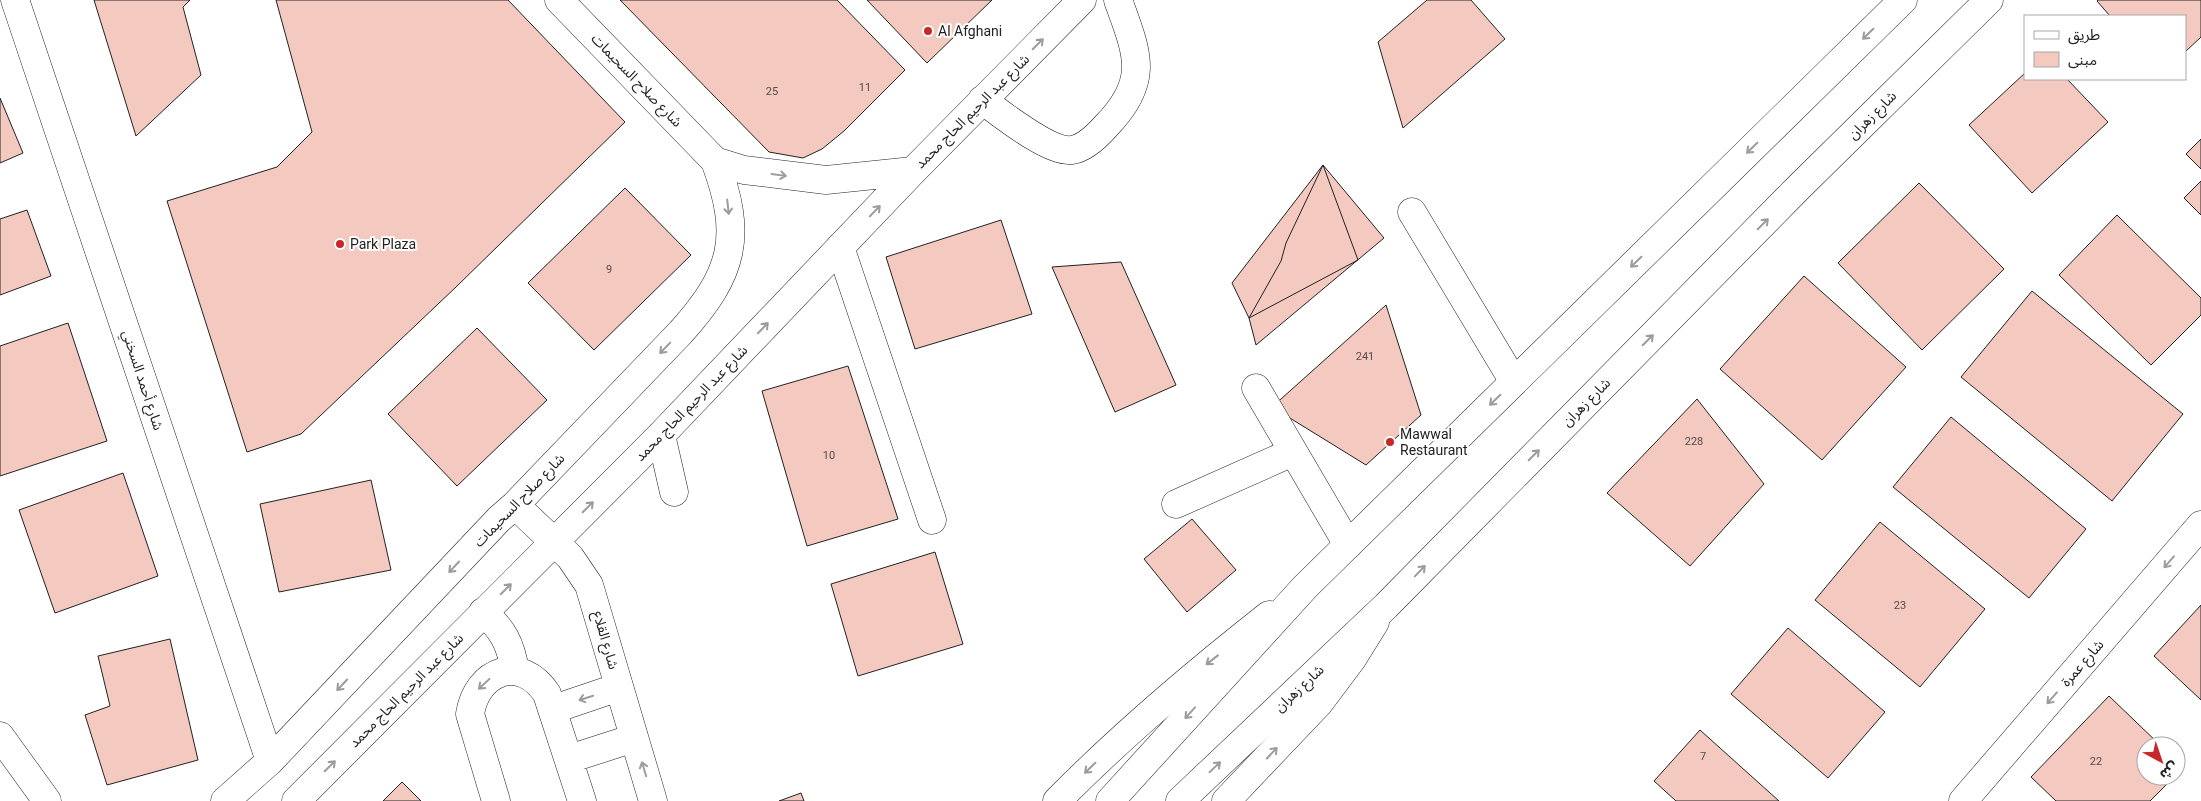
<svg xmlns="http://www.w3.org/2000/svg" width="2201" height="801" viewBox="0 0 2201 801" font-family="Roboto,'Noto Sans Arabic',sans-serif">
<rect width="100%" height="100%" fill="#fff"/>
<!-- building -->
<path fill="#f3c9c0" stroke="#222" d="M94,0H190L183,7L201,75L136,136Z
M276,0H508L625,122L456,287L301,434L247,452L167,201L277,167L312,132Z
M620,0H837L905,70L844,131L822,149L803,158L769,152Z
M867,0H992L927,63Z
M1427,0H1471L1505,39L1403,128L1378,42Z
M2098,0H2201V37L2185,52V16H2110L2097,1Z
M2025,73V79H2067L2108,122L2032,193L1969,125Z
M0,98L23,153L0,163Z
M2201,139V169L2186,154Z
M1323,165L1384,238L1256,345L1249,318L1232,283Z
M1323,165L1358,260L1249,318L1281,261L1286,243Z
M2201,181V215L2184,198Z
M1919,183L2004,269L1922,350L1838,263Z
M625,188L691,255L594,350L528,283Z
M27,210L51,276L0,295V219Z
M2117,215L2201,298V315L2151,365L2059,275Z
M1001,220L1032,314L915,349L886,257Z
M1121,262L1176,385L1115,412L1052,267Z
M1804,276L1906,367L1822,460L1720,369Z
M2032,291L2183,414L2112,501L1961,377Z
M1386,305L1421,415L1366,465L1272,407Z
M68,323L107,441L0,476V346Z
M477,328L547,400L457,486L388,414Z
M848,366L898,519L807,546L762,391Z
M1697,399L1764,484L1690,566L1607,493Z
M1951,417L2086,529L2029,598L1893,487Z
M123,473L158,576L55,613L19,510Z
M371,480L391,570L279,592L260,504Z
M1192,519L1236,570L1187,612L1144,559Z
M1880,522L1985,609L1920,687L1815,600Z
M935,552L963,644L858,676L831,584Z
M2201,605V700L2154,656Z
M1788,628L1885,712L1828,778L1731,694Z
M170,639L198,760L107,785L85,715L110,706L98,656Z
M2109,696L2161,746H2146V776H2175L2150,801H2056L2031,777Z
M1700,730L1779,801H1676L1654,781Z
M2176,761L2183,768L2176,775Z
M402,782L421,801H383Z
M801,793L804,801H779Z"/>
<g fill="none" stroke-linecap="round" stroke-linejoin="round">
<!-- minor casing -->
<g stroke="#222" stroke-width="29">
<path id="minor" d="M15,0L270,761
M982,100C1002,114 1049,153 1072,150C1085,148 1098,135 1106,126C1151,80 1137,53 1118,0
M715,161L744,170L826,180L913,171
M1412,212L1514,382
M840,247L932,520
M1256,388L1348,545
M661,435L674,492
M1176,504L1293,452
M515,505L570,557L589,585L653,801
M483,612C503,629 511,645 515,671
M554,709L619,687
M0,736L47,801
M569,759L634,738
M225,801L270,761L499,519L515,505L681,332C734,273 743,236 715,161L559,0
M296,801L661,435L913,171L1082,0
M496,801L470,714C477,670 521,654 547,694L582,801
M1057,801C1123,734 1194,674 1269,615
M1226,801L1319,703L1352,659L1375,622
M1963,801L2201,525"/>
</g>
<!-- major casing -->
<g stroke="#222" stroke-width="29">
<path id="major" d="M1110,801L1305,587L1903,0
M1180,801L1386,606L1798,188L1989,0"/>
</g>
<!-- minor -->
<use href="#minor" stroke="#fff" stroke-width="28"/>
<!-- major -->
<use href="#major" stroke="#fff" stroke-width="28"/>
</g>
<!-- one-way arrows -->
<defs><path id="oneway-shaft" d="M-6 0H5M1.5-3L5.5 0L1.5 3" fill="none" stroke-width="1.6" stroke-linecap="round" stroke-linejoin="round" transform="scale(1.25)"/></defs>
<g stroke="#9c9c9c">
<use href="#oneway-shaft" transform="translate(1868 34) rotate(136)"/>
<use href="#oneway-shaft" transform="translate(1038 44) rotate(-45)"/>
<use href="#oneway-shaft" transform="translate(1752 148) rotate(136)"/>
<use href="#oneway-shaft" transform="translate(779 175) rotate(8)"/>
<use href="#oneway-shaft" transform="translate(728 207) rotate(84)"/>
<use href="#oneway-shaft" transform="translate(875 211) rotate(-46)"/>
<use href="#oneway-shaft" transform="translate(1763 224) rotate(-45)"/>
<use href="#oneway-shaft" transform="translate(1636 262) rotate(136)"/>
<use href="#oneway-shaft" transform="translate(763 328) rotate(-46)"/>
<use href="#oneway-shaft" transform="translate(1648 340) rotate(-45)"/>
<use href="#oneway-shaft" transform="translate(665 348) rotate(134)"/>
<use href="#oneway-shaft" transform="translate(1495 400) rotate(136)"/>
<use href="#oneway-shaft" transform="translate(1534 455) rotate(-45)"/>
<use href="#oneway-shaft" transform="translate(588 507) rotate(-45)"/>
<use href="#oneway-shaft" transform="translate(2169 562) rotate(131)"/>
<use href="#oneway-shaft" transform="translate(454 567) rotate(133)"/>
<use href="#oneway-shaft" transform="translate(1420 571) rotate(-46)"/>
<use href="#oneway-shaft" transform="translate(506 589) rotate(-45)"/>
<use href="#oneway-shaft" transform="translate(1212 660) rotate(142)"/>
<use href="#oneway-shaft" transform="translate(484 684) rotate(137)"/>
<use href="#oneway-shaft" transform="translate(342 685) rotate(133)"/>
<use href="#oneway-shaft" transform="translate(586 698) rotate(162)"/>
<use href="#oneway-shaft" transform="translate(2052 698) rotate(131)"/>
<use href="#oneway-shaft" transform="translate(1190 713) rotate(132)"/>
<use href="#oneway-shaft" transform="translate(1272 753) rotate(-47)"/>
<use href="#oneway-shaft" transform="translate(330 766) rotate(-45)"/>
<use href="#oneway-shaft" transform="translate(1215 767) rotate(-43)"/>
<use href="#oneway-shaft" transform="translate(1090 768) rotate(136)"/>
<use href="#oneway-shaft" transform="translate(644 769) rotate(-107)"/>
</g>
<!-- markers -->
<g fill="#c62828" stroke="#fff" stroke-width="2">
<circle cx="928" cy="31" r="5"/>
<circle cx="340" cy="244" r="5"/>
<circle cx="1390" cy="442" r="5"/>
</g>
<g text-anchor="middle" stroke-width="4" stroke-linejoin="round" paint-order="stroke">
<!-- number labels -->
<g font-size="11" fill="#564c4a">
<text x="865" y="91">11</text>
<text x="772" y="95">25</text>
<text x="609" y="273">9</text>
<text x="1365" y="360">241</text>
<text x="1694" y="445">228</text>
<text x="829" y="459">10</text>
<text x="1900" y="609">23</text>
<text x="1703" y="760">7</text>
<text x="2096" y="765">22</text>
</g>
<!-- poi labels -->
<g font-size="14" fill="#222" stroke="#fff" text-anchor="start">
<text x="938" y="36">Al Afghani</text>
<text x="350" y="249">Park Plaza</text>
<text x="1400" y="439">Mawwal<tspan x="1400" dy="16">Restaurant</tspan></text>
</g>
<!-- street labels -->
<g font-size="14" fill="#222" stroke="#fff">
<text transform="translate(637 80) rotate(46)" y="5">شارع صلاح السحيمات</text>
<text transform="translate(972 111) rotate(-45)" y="5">شارع عبد الرحيم الحاج محمد</text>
<text transform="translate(1872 115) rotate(-45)" y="5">شارع زهران</text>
<text transform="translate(143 380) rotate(72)" y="5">شارع أحمد السخني</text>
<text transform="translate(1586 402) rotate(-45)" y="5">شارع زهران</text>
<text transform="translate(691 403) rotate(-46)" y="5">شارع عبد الرحيم الحاج محمد</text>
<text transform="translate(519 500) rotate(-46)" y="5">شارع صلاح السحيمات</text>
<text transform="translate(606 640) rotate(74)" y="5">شارع القلاع</text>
<text transform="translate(2082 663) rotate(-49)" y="5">شارع عمرة</text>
<text transform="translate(1299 688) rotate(-43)" y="5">شارع زهران</text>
<text transform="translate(406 690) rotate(-45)" y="5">شارع عبد الرحيم الحاج محمد</text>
</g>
</g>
<!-- legend -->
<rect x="2024" y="15" width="162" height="65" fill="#ffffff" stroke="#a7a7a7"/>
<rect x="2034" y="31" width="25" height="8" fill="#ffffff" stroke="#a7a7a7"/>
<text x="2068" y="40" font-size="15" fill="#222222">طريق</text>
<rect x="2034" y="52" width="25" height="15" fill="#f3c9c0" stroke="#a7a7a7"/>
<text x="2068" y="65" font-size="15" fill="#222222">مبنى</text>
<!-- north arrow -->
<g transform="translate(2161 761) rotate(140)"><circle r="24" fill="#ffffff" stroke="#a7a7a7"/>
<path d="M0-4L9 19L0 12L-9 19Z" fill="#c62828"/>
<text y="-8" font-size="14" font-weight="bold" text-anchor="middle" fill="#222222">ش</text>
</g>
</svg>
